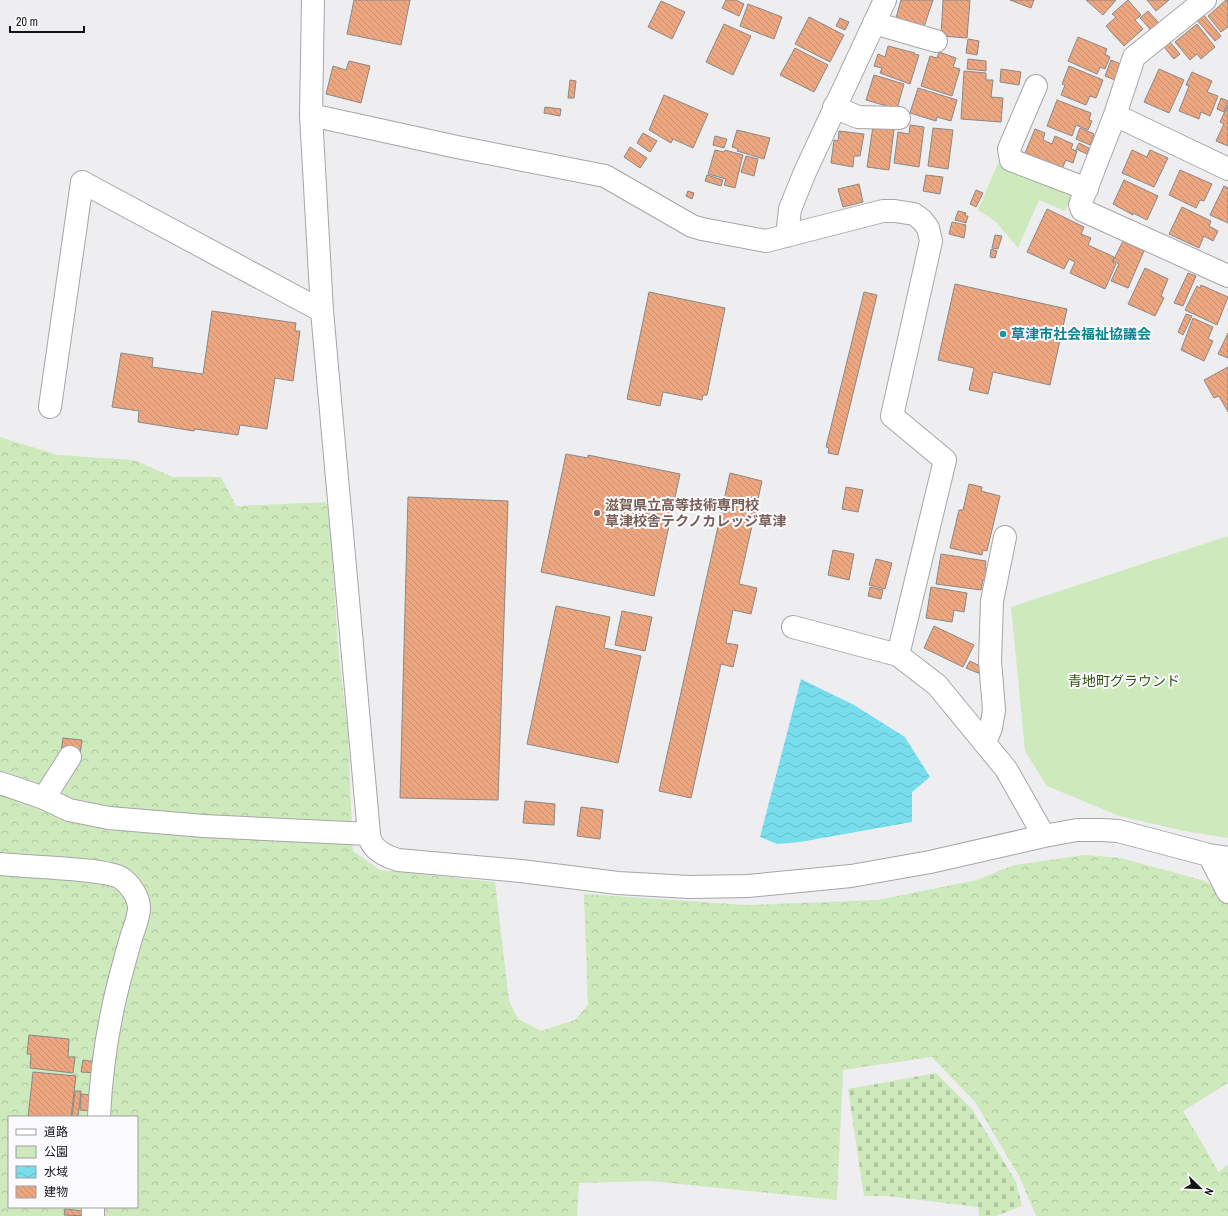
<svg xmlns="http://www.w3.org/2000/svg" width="1228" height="1216" viewBox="0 0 1228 1216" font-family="'Archivo Narrow','Noto Sans JP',sans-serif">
<defs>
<pattern id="forest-crowns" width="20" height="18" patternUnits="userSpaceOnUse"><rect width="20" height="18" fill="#cee9bc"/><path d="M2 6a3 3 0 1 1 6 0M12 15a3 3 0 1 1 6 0" fill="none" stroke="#b0c7a1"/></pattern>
<pattern id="cemetery-stones" width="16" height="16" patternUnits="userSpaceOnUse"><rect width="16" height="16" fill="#cee9bc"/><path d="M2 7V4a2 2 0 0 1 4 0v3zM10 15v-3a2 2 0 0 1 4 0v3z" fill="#b0c7a1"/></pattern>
<pattern id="water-waves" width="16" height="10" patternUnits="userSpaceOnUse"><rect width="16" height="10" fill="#78dded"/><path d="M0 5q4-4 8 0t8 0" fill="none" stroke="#67bdca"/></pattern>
<pattern id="building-back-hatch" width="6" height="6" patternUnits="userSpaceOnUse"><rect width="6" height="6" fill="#eca780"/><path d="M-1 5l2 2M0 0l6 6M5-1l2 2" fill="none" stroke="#ca8f6e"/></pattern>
</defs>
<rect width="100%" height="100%" fill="#eeeef1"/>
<!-- forest -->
<path fill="url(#forest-crowns)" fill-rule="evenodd" d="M0,437L58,455L134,460L173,477H221L236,506L326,502L330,520L338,646L348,734L353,851L380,870L495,882L509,1001L518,1019L541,1031L575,1020L588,1005L584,894L747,905L877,900L977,880L1014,865L1085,855L1121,858L1205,881L1228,897V1083L1183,1111L1219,1172L1228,1164V1216H1036L1020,1178L975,1102L932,1057L843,1070L837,1200L651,1181L579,1183L577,1216H0ZM9,1117H137V1207H9Z"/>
<!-- cemetery -->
<path fill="url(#cemetery-stones)" d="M936,1073L972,1109L1016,1182L1022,1206L996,1216H979L978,1207L887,1196H864L848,1089Z"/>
<!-- park -->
<path fill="#cee9bc" d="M998,163L1072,194L1065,211L1039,200L1018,248L996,222L978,210Z
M1228,536V838L1184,831L1119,816L1047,786L1025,751L1011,607Z"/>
<!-- water -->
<path fill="url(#water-waves)" d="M801,679L854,705L905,737L930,777L912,792V822L800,842L777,844L760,837Z"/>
<!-- building -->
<path fill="url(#building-back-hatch)" stroke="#8b8886" d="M354,0H410L401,45L347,34Z
M726,0H736L744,4L739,16L722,8Z
M901,0H933L924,27L896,18Z
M943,0H970L967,38L941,36Z
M1010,0H1034L1031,8Z
M1086,0H1116L1103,15Z
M1128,0L1141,15L1135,20L1143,29L1124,46L1106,26L1116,17L1112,14Z
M1147,0H1169L1156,11Z
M1226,0H1228V27L1221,32L1208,16Z
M661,1L685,12L672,39L648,27Z
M748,4L782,17L774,39L740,26Z
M1148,11L1159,23L1151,30L1140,18Z
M1202,13L1221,36L1215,41L1196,19Z
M809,17L844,35L830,62L795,44Z
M840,18L849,22L845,30L836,26Z
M724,24L751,36L733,75L706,62Z
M1197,24L1215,47L1201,59L1197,54L1190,60L1175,42Z
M1078,37L1107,49L1105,54L1110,57L1105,69L1100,67L1097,74L1068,61Z
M968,39L979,41L977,55L966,53Z
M1170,42L1180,54L1174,59L1164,47Z
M888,46L915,53L914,54L919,55L910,84L880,73L882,68L874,66L878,54L885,57Z
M795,48L828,65L814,92L780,75Z
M939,52L956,58L953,67L960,69L952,96L921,86L930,56L937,58Z
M968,59L986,61V71L967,69Z
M1111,60L1121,64L1115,80L1105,76Z
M349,61L370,66L361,103L326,94L333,66L346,70Z
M1069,66L1103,80L1096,98L1090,96L1086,105L1061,95L1065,85L1062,84Z
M1001,69L1021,72L1019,85L1000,82Z
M1159,69L1184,80L1169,113L1144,102Z
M964,71L986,73V80H993L991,97L1003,98L1001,122L961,119Z
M1192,72L1212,81L1207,92L1218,96L1210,116L1201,112L1199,119L1179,111L1189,86L1186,85Z
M874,75L904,84L897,109L866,100Z
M570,80L576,81L574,98H568Z
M918,88L957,100L951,121L937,117L936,121L910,113Z
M664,95L708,114L693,148L673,139L671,143L649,130Z
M1221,98L1228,101L1224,112L1217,109Z
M1057,100L1091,113L1089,120L1092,121L1088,130L1076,125L1072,136L1047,126Z
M1228,105V146L1216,141L1224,124L1220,122Z
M545,107L561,109L560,116L544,113Z
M910,125L924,127L919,167L894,163L898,132L909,134Z
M873,126L894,129L889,170L867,167Z
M933,128L953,130L948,169L928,166Z
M1080,128L1094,134L1090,145L1076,139Z
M1035,129L1045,133L1043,140L1052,144L1055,136L1073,144L1071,149L1077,151L1073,163L1066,160L1062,169L1025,153Z
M737,130L770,138L764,159L737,151L738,149L732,147Z
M839,131L864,134L860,156H854L853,167L831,163L834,140L838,141Z
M643,133L657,141L650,152L637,143Z
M715,136L727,139L724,148L713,145Z
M1079,143L1089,148L1087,154L1076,149Z
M630,147L647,158L640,168L624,157Z
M715,150L724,152L725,150L743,155L735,188L724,185L726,179L708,174Z
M1132,150L1147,157L1150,150L1168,158L1154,187L1122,173Z
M746,156L758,159L754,176L741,172Z
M1180,170L1212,184L1204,201L1200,200L1196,208L1169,195Z
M707,175L723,180L721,186L705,181Z
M926,175L943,177L940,194L923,191Z
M1124,180L1158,196L1147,220L1133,213V215L1113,204Z
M859,184L863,202L843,207L838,189Z
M1224,186L1228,188V223L1210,215Z
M976,190L983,193L976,207L970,204Z
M688,191L694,193L692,199L686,196Z
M1182,207L1211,221L1209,226L1218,231L1213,241L1204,236L1199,248L1169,234Z
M1047,209L1084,227L1081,234L1091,238L1088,245L1114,257L1112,262L1116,264L1105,289L1070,273L1075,262L1069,259L1064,269L1027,252Z
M958,211L966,213L965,216H968L966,223L955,220Z
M952,222L966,225L964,238L949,234Z
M995,235L1002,236L998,249L992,248Z
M1123,241L1144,251L1128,288L1111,281L1119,264L1113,261Z
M991,249L997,251L995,258L990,257Z
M1145,268L1168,279L1161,296L1164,298L1155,316L1128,304Z
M1188,273L1196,276L1183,306L1174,303Z
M955,284L1067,309L1050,385L993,372L988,394L969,390L974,368L938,360Z
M1201,285L1228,297L1217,325L1185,310L1197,286L1200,288Z
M649,292L725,308L707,395H703L702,400L663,392L660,406L627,399Z
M864,292L877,295L838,455L828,453L829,448L826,447Z
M212,311L296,323L295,331H300L293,381L275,378L267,429L240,425L238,435L195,429L194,431L138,422L139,411L112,407L121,353L153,358L152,367L203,374Z
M1186,314L1192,316L1183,335L1178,332Z
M1193,318L1213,327L1208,339L1213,341L1204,361L1181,350Z
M1228,333V358L1218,354Z
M1228,367V412L1219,396L1214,398L1204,380Z
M566,454L588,458V455L680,474L654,596L541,572Z
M730,473L762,481L739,584L757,588L751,614L733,610L726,643L738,645L733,667L721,664L691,798L659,791Z
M969,484L982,487L981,491L1000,496L987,551L983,550L982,555L950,548L959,510H963Z
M846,487L863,490L858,512L842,509Z
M408,497L508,501L498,800L400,798Z
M833,550L854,554L849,580L828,575Z
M941,554L986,561L985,569L991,570L990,581L983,580L981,590L936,584Z
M876,559L892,563L885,589L869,585Z
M870,587L883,590L881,599L868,596Z
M931,587L967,593L964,612L954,610L952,622L926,618Z
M556,606L610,617L604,648L641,656L618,763L527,744Z
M622,611L652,617L645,651L615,645Z
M934,626L974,645L963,667L924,648Z
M970,661L986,669L983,675L966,668Z
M63,738L82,740L80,754L61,752Z
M525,801L555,804L554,825L523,823Z
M581,807L603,810L600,839L577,836Z
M29,1035L69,1039L68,1057H75L73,1073L30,1068L31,1054H27Z
M83,1060L96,1062L95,1073L81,1072Z
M33,1072L76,1076L71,1117H28Z
M75,1091H81L78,1117H72Z
M81,1094L94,1095L92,1111L80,1110Z
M65,1209L84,1211V1216L64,1215Z"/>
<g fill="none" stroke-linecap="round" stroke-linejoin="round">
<!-- minor casing -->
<g stroke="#a6a6a9" stroke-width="24">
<path id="minor" d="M313,0L311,115L322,311L369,834C370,849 385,856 398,860L521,871L618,883L689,887L748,886L851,876L930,862L1044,836L1077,830H1102L1118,831L1209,855L1228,858
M1205,0L1134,57L1115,115L1080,205L1082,210L1228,276
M874,23L936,41
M1036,86L1009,149L1011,160L1087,189
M834,107L858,117L899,118
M311,115L457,147L605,176L692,226L702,229L766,241L883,211H895L914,214L922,220L928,228L931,241L892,416L945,460L898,655
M1115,115L1228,169
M787,236L790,209L805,172L885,0
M50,407L82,182L322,311
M793,627L898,655L937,685L1006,769L1044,836
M985,742L991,728L994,710L990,661L992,601L1005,537
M0,783L44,798L69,810L109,818L204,826L369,834
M44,798L70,757
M1209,855L1228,892
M0,864C24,867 105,868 121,878C130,884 139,897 139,908C139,918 134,928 131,938C127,952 123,967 119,982C108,1025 101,1072 99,1117
M93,1216V1207"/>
</g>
<!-- minor -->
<use href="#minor" stroke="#fff" stroke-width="22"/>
</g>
<!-- markers -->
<circle fill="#0f9aa8" stroke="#fbfbff" stroke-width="1.5" cx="1003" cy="334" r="4"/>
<circle fill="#8d6e63" stroke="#fbfbff" stroke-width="1.5" cx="597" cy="513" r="4"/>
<g text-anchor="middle" stroke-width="4" stroke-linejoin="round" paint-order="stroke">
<!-- culture labels -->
<g font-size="14" font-weight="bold" fill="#0d838f" stroke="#fbfbff" text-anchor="start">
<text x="1011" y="339">草津市社会福祉協議会</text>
</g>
<!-- education labels -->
<g font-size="14" font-weight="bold" fill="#785e54" stroke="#fbfbff" text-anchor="start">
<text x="605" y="510">滋賀県立高等技術専門校<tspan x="605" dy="16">草津校舎テクノカレッジ草津</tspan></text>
</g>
<!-- park labels -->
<g font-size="14" fill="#345512" stroke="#fbfbff">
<text x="1124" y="686">青地町グラウンド</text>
</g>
</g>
<!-- legend -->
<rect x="8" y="1116" width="130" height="92" fill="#fbfbff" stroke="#9f9fa1"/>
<rect x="16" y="1129" width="20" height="6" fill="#ffffff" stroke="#9f9fa1"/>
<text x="44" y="1136" font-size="12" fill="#141415">道路</text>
<rect x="16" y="1146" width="20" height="12" fill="#cee9bc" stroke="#9f9fa1"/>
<text x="44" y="1156" font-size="12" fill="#141415">公園</text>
<rect x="16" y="1166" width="20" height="12" fill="url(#water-waves)" stroke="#9f9fa1"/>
<text x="44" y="1176" font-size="12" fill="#141415">水域</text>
<rect x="16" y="1186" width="20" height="12" fill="url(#building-back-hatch)" stroke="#9f9fa1"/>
<text x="44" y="1196" font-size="12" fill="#141415">建物</text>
<!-- north arrow -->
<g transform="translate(1200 1188) rotate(113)" stroke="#fbfbff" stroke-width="3" paint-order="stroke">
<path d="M0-3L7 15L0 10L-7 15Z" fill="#141415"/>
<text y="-6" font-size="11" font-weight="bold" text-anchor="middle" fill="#141415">N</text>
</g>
<!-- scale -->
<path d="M10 26v6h74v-6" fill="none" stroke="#141415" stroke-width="2"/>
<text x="16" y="26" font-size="12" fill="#141415" stroke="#fbfbff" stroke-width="3" paint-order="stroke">20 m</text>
</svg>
